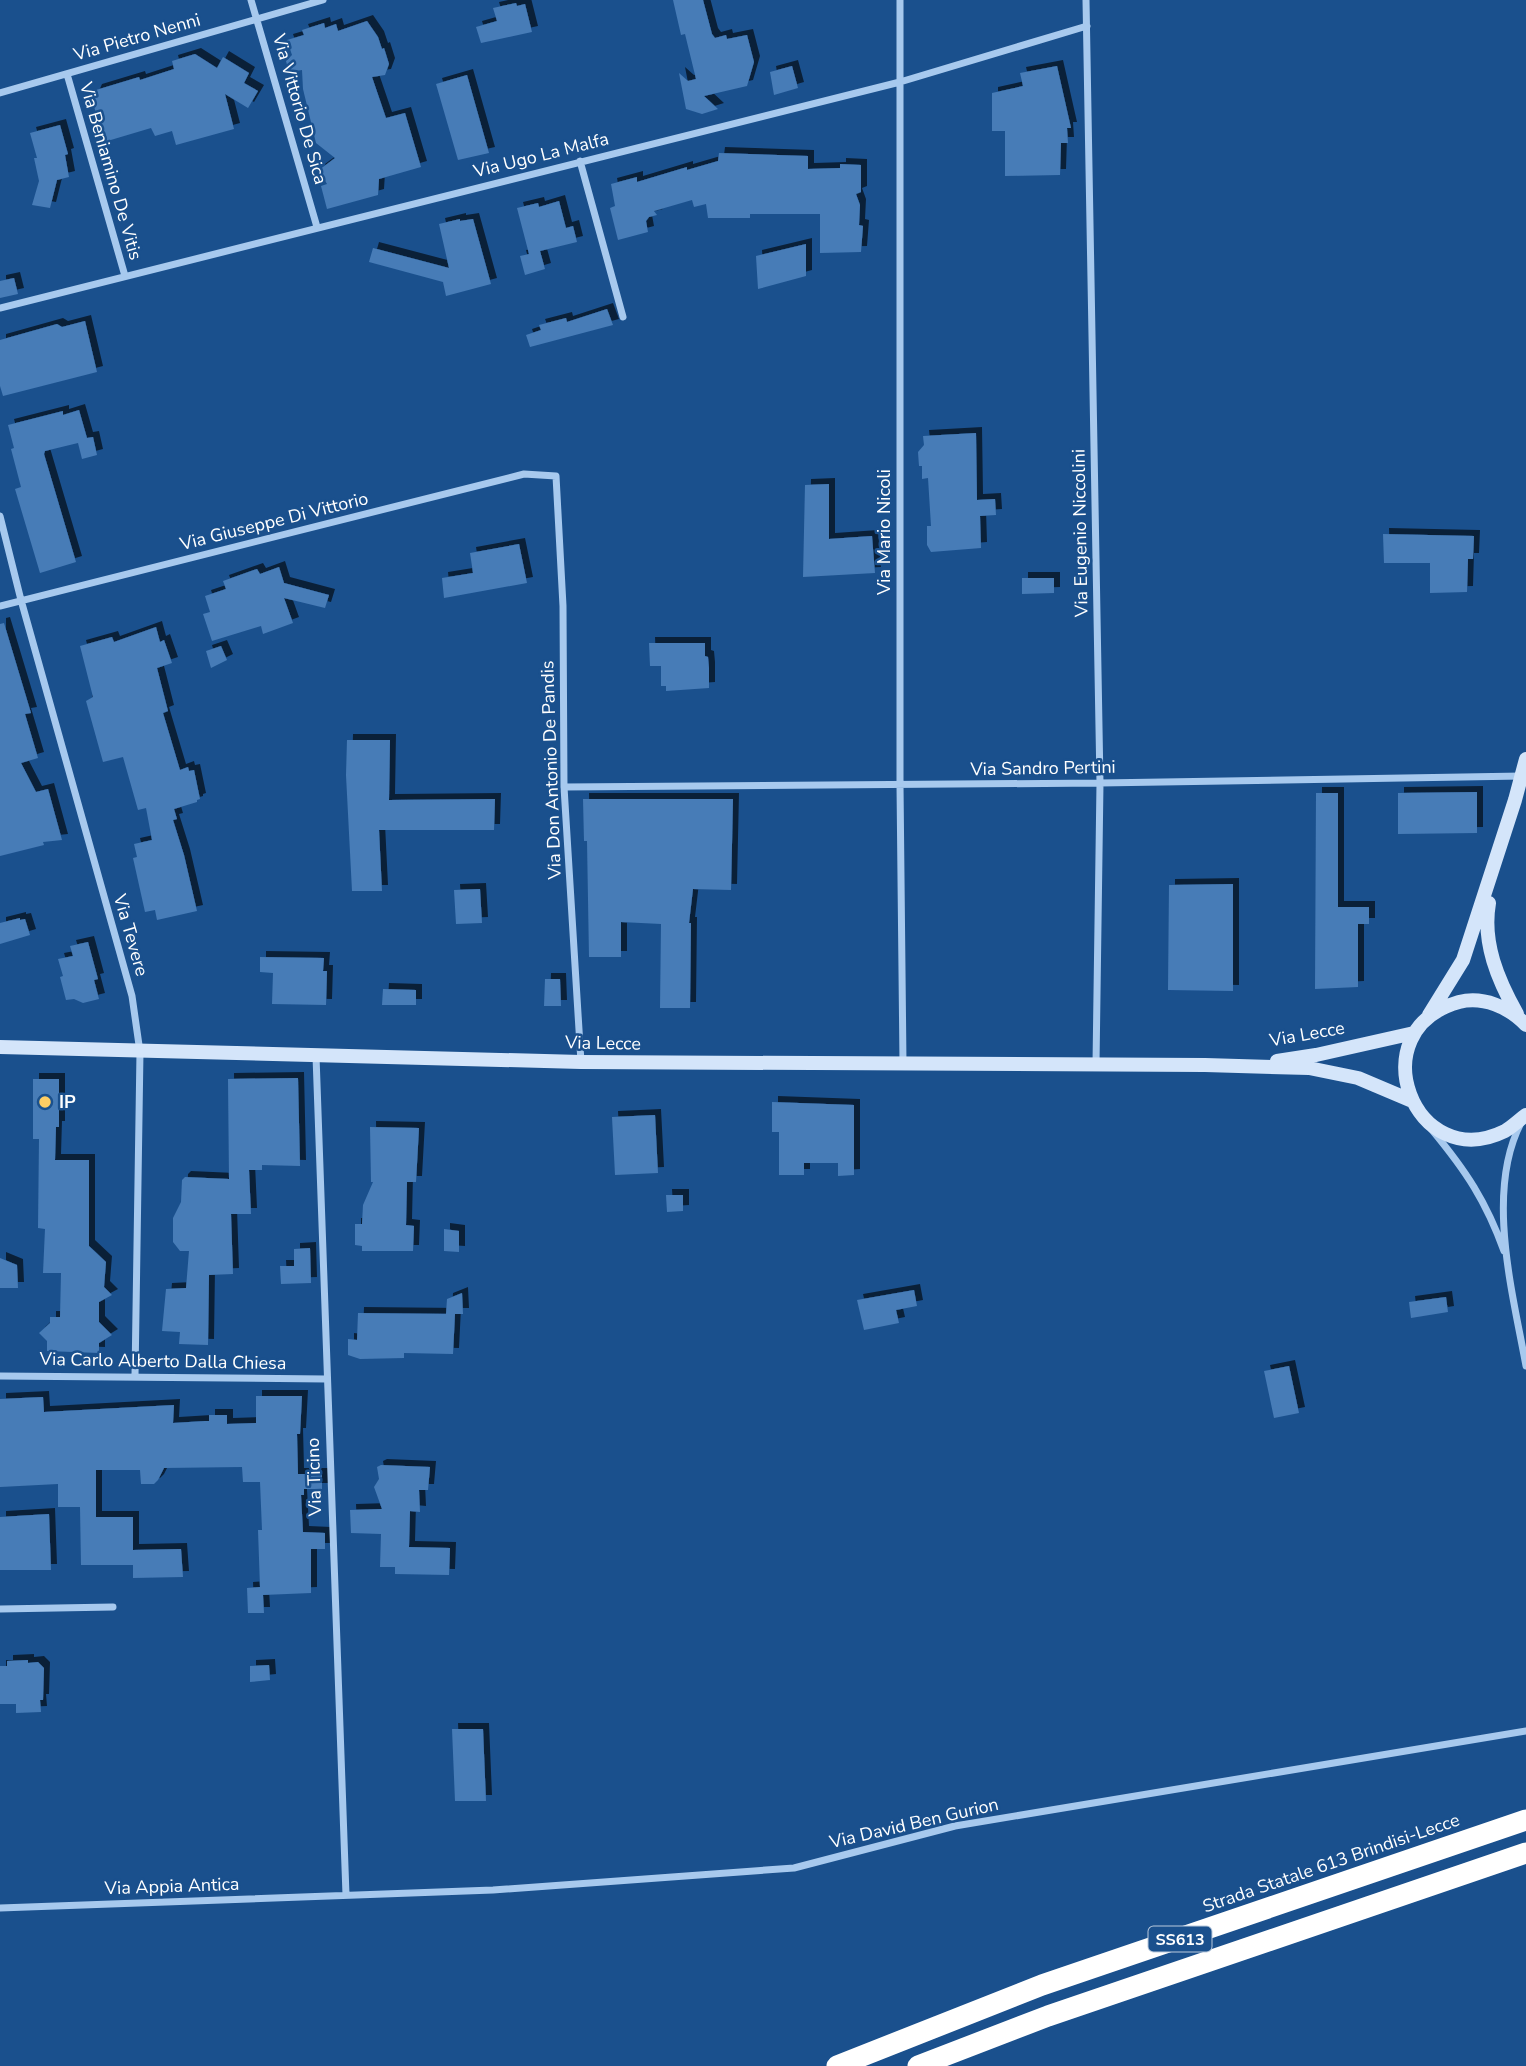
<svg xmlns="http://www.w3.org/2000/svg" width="1526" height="2066" viewBox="0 0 1526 2066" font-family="'Nunito Sans',sans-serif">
<defs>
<filter id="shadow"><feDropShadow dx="6" dy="-6" stdDeviation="0" flood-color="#0009"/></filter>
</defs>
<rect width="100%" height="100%" fill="#1a508d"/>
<!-- building -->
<path fill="#477cb7" filter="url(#shadow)" d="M673,0H703L712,34L715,38L726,35L727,39L747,35L754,62L747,86L704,96L718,109L702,114L686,109L679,73L688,81L696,79L685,34L681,35Z
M516,3L517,6L525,4L532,32L481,43L476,27L497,21L493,8Z
M367,21L378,37L382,49L384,48L389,64L385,75L372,77L386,118L405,113L421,167L379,179L378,195L327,209L321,186L327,184L319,170L335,158L316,143L303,89L302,70L289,72L286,61L292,55L287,40L304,35L302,30L324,23L325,28L336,24L338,31Z
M195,54L217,68L223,57L249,73L244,83L258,91L248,108L225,94L234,129L176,145L172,131L155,136L151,128L104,142L92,99L96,90L139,77L140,80L174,69L172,61Z
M792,66L798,88L774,95L770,72Z
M1057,66L1071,128H1067L1068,143H1061L1060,175L1005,176V131H992V93L1023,86L1020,73Z
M467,75L489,153L458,160L436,84Z
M60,125L68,154L65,155L69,177L57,180L50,208L32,205L39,181L34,158H37L30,133Z
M719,153L808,156V169L840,168V164L861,165V192L856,194L860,205L859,225L863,226L861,252L820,253V214H750V218H708L706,204L694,207L692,200L654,211L657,215L649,217L646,221L648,232L618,240L610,208L615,206L611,184L637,177V182L687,167V170L718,161Z
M559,201L566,228L573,226L577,242L540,251L545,269L525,275L520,256L529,254L517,208L538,203L539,207Z
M460,219V221L473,219L491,284L446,296L443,282L369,262L373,248L449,268L439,224Z
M806,244V276L758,289L756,256Z
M14,278L18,294L0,298V281Z
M607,309L613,325L530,347L526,335L541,330L539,325L566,318L567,322Z
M85,321L97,372L3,396L0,386V340L57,324L62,327Z
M79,410L87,438L93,437L97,455L82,459L78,443L45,451L44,454L76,562L40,573L15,489L21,487L11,449L14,448L8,425L63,411V415Z
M976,433L977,500L995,499L996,515L980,516L981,548L931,552L927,545V526H931L928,478L922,479V466H919L918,452L924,445L923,436Z
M829,484V539L872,536L875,573L803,577L805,485Z
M1383,534L1474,536L1473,559H1468L1467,592L1430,593V563H1384Z
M519,544L527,583L444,598L442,578L473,573L470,553Z
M279,567L284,583L329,595L325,608L284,598L293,623L263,634L261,626L212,641L203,614L210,612L205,596L226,589L223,581L257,569L260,574Z
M1022,578H1054V593L1022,594Z
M4,623L31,713L25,714L38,758L21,763L36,792L48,789L62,840L43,842L44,845L0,856V624Z
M156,627L160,642L164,640L172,663L157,668L168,711L163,713L180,770L188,767L189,771L194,770L200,799L197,800V802L174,809L177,819L173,820L184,855L197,911L157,920L155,910L145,912L133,858L137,857L134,844L152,840L146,808L138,810L123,757L103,762L86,701L93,697L80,646L112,637L114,642Z
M649,643H705V656L708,657L709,668V688L666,691V686H661V666H650Z
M221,646L227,660L211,668L206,651Z
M347,740H390L389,800L495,799L494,830H379L382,891H352L346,775Z
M1477,792V833L1398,834V793Z
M1316,793H1338V907H1369V924H1358V987L1315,989Z
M583,799H733L731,890L693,889L689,923H691L690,1008H660L661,924L621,922V957H589L587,841H584Z
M1233,884V991L1168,990L1169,885Z
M480,889L482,923L456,924L454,890Z
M20,918V920L25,919L30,935L0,944V923Z
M88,942L98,979L94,980L99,999L83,1003L74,999L66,1000L60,977L63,976L58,959L73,956L70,946Z
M260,957L324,958L323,971H327L326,1005L272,1004L273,973L260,972Z
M545,979H560L561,1006H544Z
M383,989L416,990V1005H382Z
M298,1078L300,1166L262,1165V1170H249L251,1214H231L233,1274L209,1275L208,1345L179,1344L180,1332L162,1331L166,1289L186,1288L189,1251H180L173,1242V1218L181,1202L182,1180L185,1177L229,1179L228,1079Z
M33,1079H59V1127H56L55,1160H89V1246L106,1262L104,1287L112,1295L99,1302V1322L112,1335L99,1343V1353L47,1351V1341L39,1333L50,1323V1317H60L61,1273H43L45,1229L38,1228L39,1139H33Z
M772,1102L854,1105V1175L838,1176V1163H804V1175H779V1132H772Z
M655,1115L658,1173L615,1175L612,1117Z
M370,1127L419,1128L416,1182H407L406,1225L414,1226L413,1251H362V1246L355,1245V1224H362L363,1205L373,1182H371Z
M666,1195H683V1211L667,1212Z
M444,1229L459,1231V1252L444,1251Z
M310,1248L311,1283L281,1284L280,1266H294V1249Z
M0,1258L17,1265L18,1288H0Z
M914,1290L917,1306L896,1310L899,1323L864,1330L857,1300Z
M462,1293L463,1314H446L447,1299Z
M1446,1297L1448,1312L1411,1318L1409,1302Z
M358,1313L455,1314L453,1354L404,1353V1358L360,1359L348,1355V1339L357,1340Z
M1289,1366L1299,1413L1274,1418L1264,1371Z
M256,1396H302L300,1434H297L298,1474H322V1489H304V1495H301L303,1532L325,1533V1549H311V1593L263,1595L264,1613H248L247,1588L260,1587L258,1530H262L260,1482H243L242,1467L164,1468L158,1480L154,1484H141L140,1470H96V1517H133V1550L181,1549L183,1577L133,1578V1565H81L80,1507H58V1484L0,1487V1399L43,1397L44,1412L174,1405L173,1423L205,1421H209V1415H227V1424L256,1423Z
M381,1465L430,1467L428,1490H419L420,1512L410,1511L409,1547L450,1548L449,1575L395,1574V1567H380L381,1534L351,1533L350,1510L382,1509L374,1487L379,1479L377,1467Z
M49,1514L51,1570H0V1517Z
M28,1660V1663L38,1662L44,1668L43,1700H40L41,1712L16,1713V1704H0V1666H7V1661Z
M269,1665L270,1680L250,1682V1666Z
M452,1729H483L486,1801H455Z"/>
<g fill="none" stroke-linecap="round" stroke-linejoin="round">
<!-- street -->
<path stroke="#a7c9ee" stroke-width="7" d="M251,0L317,227
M900,0V785L903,1063
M1086,0L1100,783L1096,1064
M67,74L125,276
M0,93L323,0
M580,161L623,317
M0,308L900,82L1087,26
M0,516L21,600L132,996L140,1052L135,1376
M0,606L524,474L556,476L563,606L564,787L581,1062
M564,787L1100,783L1522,776
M316,1056L346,1895
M1521,1123C1485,1192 1513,1294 1526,1366
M1432,1130C1466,1171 1486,1201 1504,1251
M0,1376L326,1379
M0,1609L113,1607
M0,1908L493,1890L794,1868L955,1826L1526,1731"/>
<!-- secondary -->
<path stroke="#d4e5fa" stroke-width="14" d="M1489,903C1482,943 1498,980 1517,1014
M1429,1015L1463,960L1515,800L1526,759
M1526,1025C1509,1007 1483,996 1459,1002C1358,1030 1414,1176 1505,1131C1512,1127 1519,1120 1526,1115
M0,1047L581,1062L1205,1065L1309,1068L1358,1078L1410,1100
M1277,1061L1316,1055L1414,1033"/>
<!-- highway -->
<path stroke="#fff" stroke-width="21" d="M837,2066L1042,1985L1526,1820
M918,2066L1048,2016L1526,1853"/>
</g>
<!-- markers -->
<circle fill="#ffce64" stroke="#1a508d" stroke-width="2.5" cx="45" cy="1102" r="7"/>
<g text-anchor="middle" stroke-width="5" stroke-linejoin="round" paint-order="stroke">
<!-- shield labels -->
<rect fill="#1a508d" stroke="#bacadd" stroke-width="2" x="1148.5" y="1926.5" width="63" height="25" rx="5"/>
<g font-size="16" font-weight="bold" fill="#fff">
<text x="1180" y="1945">SS613</text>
</g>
<!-- street labels -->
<g font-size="18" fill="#fff" stroke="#1a508d">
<text transform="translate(137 37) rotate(-16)" y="6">Via Pietro Nenni</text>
<text transform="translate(300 109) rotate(74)" y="6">Via Vittorio De Sica</text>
<text transform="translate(541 155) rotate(-14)" y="6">Via Ugo La Malfa</text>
<text transform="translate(111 171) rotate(74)" y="6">Via Beniamino De Vitis</text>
<text transform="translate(274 521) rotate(-14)" y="6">Via Giuseppe Di Vittorio</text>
<text transform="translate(884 532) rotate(-90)" y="6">Via Mario Nicoli</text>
<text transform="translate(1080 533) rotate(-91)" y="6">Via Eugenio Niccolini</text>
<text transform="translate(1043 768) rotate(-1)" y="6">Via Sandro Pertini</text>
<text transform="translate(551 770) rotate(-92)" y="6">Via Don Antonio De Pandis</text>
<text transform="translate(131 935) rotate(74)" y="6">Via Tevere</text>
<text transform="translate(1307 1034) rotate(-10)" y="6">Via Lecce</text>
<text transform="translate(603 1043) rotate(1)" y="6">Via Lecce</text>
<text transform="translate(163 1361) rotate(1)" y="6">Via Carlo Alberto Dalla Chiesa</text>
<text transform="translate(314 1477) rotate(-92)" y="6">Via Ticino</text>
<text transform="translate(914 1823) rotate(-13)" y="6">Via David Ben Gurion</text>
<text transform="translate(1331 1863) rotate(-19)" y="6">Strada Statale 613 Brindisi-Lecce</text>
<text transform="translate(172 1886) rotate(-2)" y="6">Via Appia Antica</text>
</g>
<!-- poi labels -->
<g font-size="18" font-weight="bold" fill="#fff" stroke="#1a508d" text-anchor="start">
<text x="59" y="1108">IP</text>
</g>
</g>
</svg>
